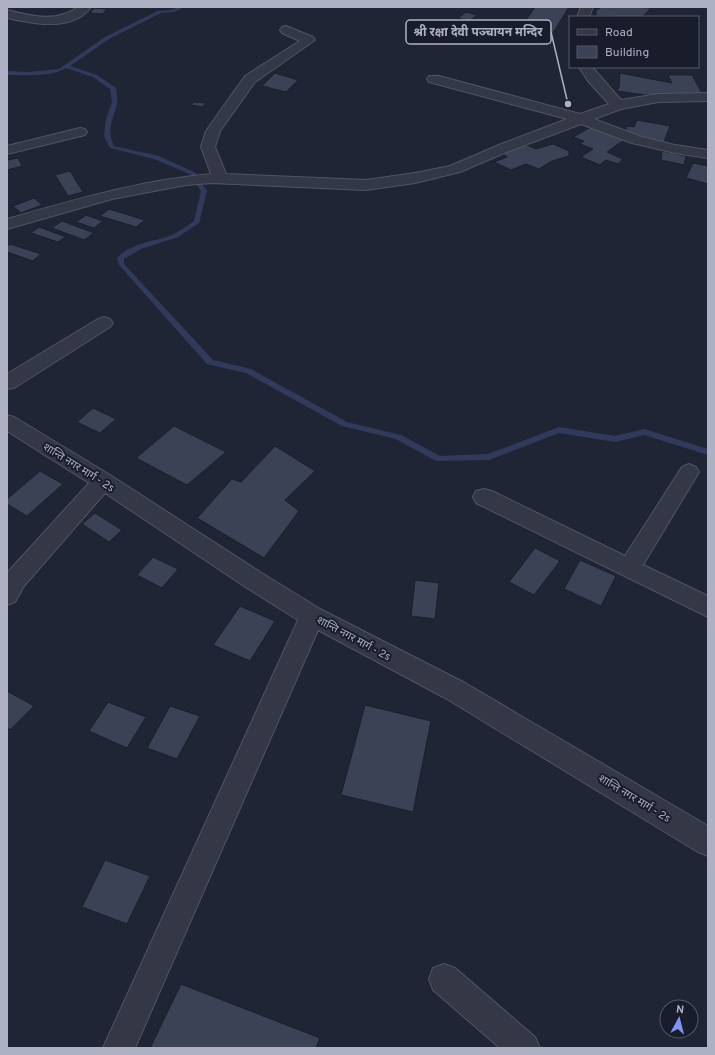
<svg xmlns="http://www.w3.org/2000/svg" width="715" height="1055" viewBox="0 0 715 1055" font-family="Overpass,'Noto Sans Devanagari',sans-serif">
<rect width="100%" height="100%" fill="#202536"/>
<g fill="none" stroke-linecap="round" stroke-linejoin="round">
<!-- stream -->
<path fill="#323a5b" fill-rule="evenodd" d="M179,7H185L174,12L161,13L109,39L70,66L97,75L116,88C116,93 118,99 117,104C113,120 106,129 114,146L159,156L196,173V175H192L154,159L110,148L104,136L106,119L112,102L110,89L93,77L66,68C53,77 23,75 7,75V71L28,72L59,69L105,37L158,11L171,10Z
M200,183L202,184L207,191L199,223L178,237L141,249L124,259V264L213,360L251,369L347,422L401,435L440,456L488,454L559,427L615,436L644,429L708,449V455L644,435L615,442L559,433L489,460L436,461L396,439L342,426L246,373L207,364L119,265L117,258C131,243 154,242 172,235C180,231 187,226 194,221L201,191L197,185Z"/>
</g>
<!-- building -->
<path fill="#3b4256" stroke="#1a1e2d" d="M535,7H569L545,46L505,39L524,23Z
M602,7H635L651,8L642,17L596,16V10Z
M94,8L107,9L103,14L90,13Z
M466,12L477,15L469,21L458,18Z
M275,73L298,80L286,92L262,86Z
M620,73L672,83L668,75H692L703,95H645L617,91L619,87Z
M194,102L205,103L203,107L191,105Z
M637,120L670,126L664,142L634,137L625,132L627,126L634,127Z
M591,127L624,140L607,152L623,159L618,164L606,160L600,165L581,157L593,149L580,144L584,141L573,137Z
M522,143L536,149L553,144L569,151V156L552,161L539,169L526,164L511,170L494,162L507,157L501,153Z
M662,151L686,156L684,165L661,160Z
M18,158L22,166L7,170V160Z
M693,163L708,166V184L686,178Z
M70,171L83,192L68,196L55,175Z
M34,198L42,205L21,213L13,206Z
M109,209L145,220L136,227L100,216Z
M86,215L103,221L94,228L76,222Z
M62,221L94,233L84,240L52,228Z
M39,227L66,237L58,242L31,233Z
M10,244L41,254L33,261L7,252V246Z
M93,408L116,419L100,433L77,422Z
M174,426L226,452L187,485L136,458Z
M275,446L315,471L285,500L299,511L264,558L197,518L232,479L241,482Z
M40,471L63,484L27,516L7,504V499Z
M95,513L122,530L109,542L82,524Z
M535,548L560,561L534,595L509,582Z
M153,557L178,569L162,588L137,575Z
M580,560L616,576L601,606L564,589Z
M415,580L439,583L435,619L411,616Z
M240,606L275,621L250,661L213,645Z
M7,691L34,706L10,730L7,728Z
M108,702L146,717L127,748L89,731Z
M365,705L431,721L413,812L341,795Z
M170,706L200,716L177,759L147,748Z
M105,860L150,876L127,924L82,907Z
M181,984L320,1038L316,1048H150Z"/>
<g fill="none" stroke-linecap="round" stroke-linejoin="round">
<!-- minor casing -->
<g stroke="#505464" stroke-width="2">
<path id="minor" d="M78,7H91C72,33 32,23 7,18V10C31,16 56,23 78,7Z
M581,7H593L589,17H577Z
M286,26L313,37L315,40L255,82L220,131L215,147L226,174L366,180L415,173L450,166L499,145L567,119L429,82L427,79L429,76H439L580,114L609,104L588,81L579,67H592L621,100L658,94L708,93V101L658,102L621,109L594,119L642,137L675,145L708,150V158L675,153L632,143L581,124L509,151L460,172L415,183L366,190L212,183L186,185L112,199L7,229V219C74,200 141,180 211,174L201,147L206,131L245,76L300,41L282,33L280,30L282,27Z
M80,128L85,129L87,132L85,135L7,154V146Z
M104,317L110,319L113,323L110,327L14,388L7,389V374L98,319Z
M7,415L14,417L110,475L260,572L320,609L465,683L708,826V856L698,852L447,699L318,630L135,1048H103L298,620L244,586L105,493L24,586L15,602L7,605L8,572L89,483L7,431Z
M689,464L696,467L699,472L643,565L708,596V617L476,503L473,497L476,491L484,489L492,491L625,556L682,467Z
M444,964L455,968L535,1037L540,1048H500L433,990L429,979L433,968Z"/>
</g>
<!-- minor -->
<use href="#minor" fill="#333746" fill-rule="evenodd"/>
</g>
<g text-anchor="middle" stroke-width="4" stroke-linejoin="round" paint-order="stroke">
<!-- street labels -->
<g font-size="11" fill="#adb1c3" stroke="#191c2b">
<text transform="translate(79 467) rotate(32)" y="4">शान्ति नगर मार्ग - 2s</text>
<text transform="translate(354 638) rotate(28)" y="4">शान्ति नगर मार्ग - 2s</text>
<text transform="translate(635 798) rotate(31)" y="4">शान्ति नगर मार्ग - 2s</text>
</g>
</g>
<!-- callouts -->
<path fill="none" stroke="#adb1c3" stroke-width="1.5" d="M568 104L551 32"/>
<circle fill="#adb1c3" stroke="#191c2b" stroke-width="1.5" cx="568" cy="104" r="4"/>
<rect fill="#191c2b" stroke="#adb1c3" stroke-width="1.5" x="406" y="20" width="145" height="24" rx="4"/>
<g font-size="12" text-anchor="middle" font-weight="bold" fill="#adb1c3">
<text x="478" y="36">श्री रक्षा देवी पञ्चायन मन्दिर</text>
</g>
<!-- border -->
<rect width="715" height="1055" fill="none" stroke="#adb1c3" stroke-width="16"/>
<!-- legend -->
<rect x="569" y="16" width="130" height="52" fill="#191c2b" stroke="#545868"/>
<rect x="577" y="29" width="20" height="6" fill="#333746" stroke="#545868"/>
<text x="605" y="36" font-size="12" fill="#adb1c3">Road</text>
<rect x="577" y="46" width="20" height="12" fill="#3b4256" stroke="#545868"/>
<text x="605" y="56" font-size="12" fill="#adb1c3">Building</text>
<!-- north arrow -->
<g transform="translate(679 1019) rotate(7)"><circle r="19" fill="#191c2b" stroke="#545868"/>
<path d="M0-3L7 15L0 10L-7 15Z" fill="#7f95f6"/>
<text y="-6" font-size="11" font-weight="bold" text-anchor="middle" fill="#adb1c3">N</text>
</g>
</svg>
